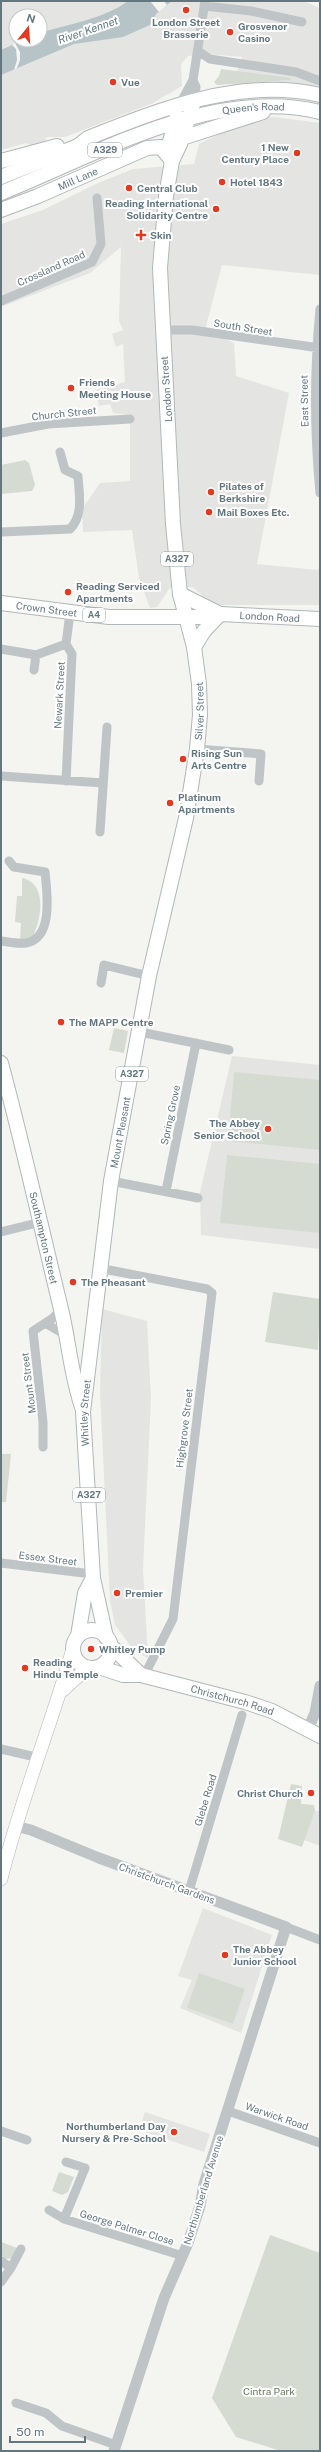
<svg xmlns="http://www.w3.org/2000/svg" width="321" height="2452" viewBox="0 0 321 2452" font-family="'Public Sans',sans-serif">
<rect width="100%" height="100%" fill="#f4f4f0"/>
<!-- built -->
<path fill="#e4e5e3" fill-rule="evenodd" d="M1,1H303L320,8V92L231,89L242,57L208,54L188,56L181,64L182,86L153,103L65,137H47L43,143L32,146L26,143L1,150ZM16,16H40V40H16Z
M275,117L320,123V275L222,265L205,330L234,343L236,376L289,393L257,564L317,570L320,567V605H212L193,587L170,588L157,607L150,608L139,578L132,530L83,532L82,509L100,483L130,481V415L113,413L110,404L99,406L96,390L125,382L123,344L116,347L112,334L123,330L119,321L121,247L90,273L1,307V224L43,210L98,183L133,169L194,164L199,144L253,118Z
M232,1056L320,1065V1249L201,1235L200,1192Z
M102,1309L147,1321L151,1399L143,1569L148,1658L135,1652L115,1625L110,1601L100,1392Z
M315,1811H320V1846L304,1840Z
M203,1908L272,1935L241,2033L180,2008L192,1980L178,1976Z
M145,2112L210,2134L204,2152L139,2130Z"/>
<!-- green -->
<path fill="#d6dbd1" d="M221,69L291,78L290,80L217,85L214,82L219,76Z
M25,460L29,463L35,485L32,491L1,494V465Z
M22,878C47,883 42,918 33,936L20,941L21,923L15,922L17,896H22Z
M114,1028L128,1031L124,1053L109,1050Z
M234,1072L320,1080V1150L228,1141Z
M227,1155L320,1164V1233L220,1223Z
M273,1292L320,1299L318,1350L265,1342Z
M1,1454H11L6,1502H1Z
M291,1784L302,1786L301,1804L314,1805L315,1811L302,1847L278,1839Z
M199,1973L245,1989L233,2024L187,2008Z
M59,2172L74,2177L68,2192L62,2195L52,2191Z
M270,2235L320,2253V2451H281L236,2437L212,2398Z
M1,2242L17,2248L13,2258L5,2259L1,2255Z"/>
<!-- water -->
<path fill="#b6c4c7" d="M128,1H172L156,14L150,25L123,37L74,44L1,75V50L23,40H40V33C68,24 104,19 128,1Z"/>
<!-- pier -->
<path fill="#f4f4f0" d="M150,1H164L167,5L159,12Z
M15,43L20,52V60L17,68L14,70L17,60L16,49L12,45Z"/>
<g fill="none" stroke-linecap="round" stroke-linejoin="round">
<!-- secondary casing -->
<g stroke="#b1b8bb" stroke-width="14">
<path id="secondary" d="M63,1690L88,1667
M1,1879C20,1802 50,1728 72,1652"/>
</g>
<!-- primary casing -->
<g stroke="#b2b7ba" stroke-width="16">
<g id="primary">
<path d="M182,138L263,112"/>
<path d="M171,160L169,145L177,116"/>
<path d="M1,161L57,146"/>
<path d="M1,177L78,146L88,138C161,109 240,77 320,95"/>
<path id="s1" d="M1,193C98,154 212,86 320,112"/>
<path id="s2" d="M1,210L38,196L147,148L161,147L172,161"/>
<path d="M180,594L220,614"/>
<path id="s3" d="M1,603L109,617H203L220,614L320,619"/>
<path d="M194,647L204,631L220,614"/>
<path id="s4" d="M1,1063C23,1145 41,1227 61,1309C69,1342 71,1377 83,1410"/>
<circle cx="92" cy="1649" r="19"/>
<path d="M78,1636L85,1593L93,1578"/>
<path id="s5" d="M106,1637L93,1578L83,1412L111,1181L149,976L186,818L197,749L200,715L199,684L194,647L180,594L173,524L160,268L166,196L172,161L180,144L194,101"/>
<path d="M111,1646L141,1675"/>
<path id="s6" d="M99,1667L123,1675H141L245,1702L272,1711L320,1736"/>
</g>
</g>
<!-- minor -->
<path stroke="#bfc4c6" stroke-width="9" d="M204,6L251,11L302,22
M198,51L210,59L296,72L320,81
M194,101L196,87L193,80L205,1
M180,104L193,80
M1,301L92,262L101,244L97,198
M320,309C314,374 314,428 320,493
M162,330H192L320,348
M1,433L48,424L130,419
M1,532L70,529C84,515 79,494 78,476L65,470L60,452
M1,649L36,655L66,644
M34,670L36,655
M197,749L261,754L259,781
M1,776L103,783
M66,781L72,654L66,644L70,613
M100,832L107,727
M1,941C9,942 19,944 26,943C54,938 47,892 45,872L14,867L9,861
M101,983L104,965L149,976
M140,1032L229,1050
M111,1181L198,1198
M166,1191L196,1043
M1,1232L41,1222
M98,1272L109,1270L207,1289L212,1293L173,1619L144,1676
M45,1323L67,1336
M43,1447V1422L33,1331L53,1318L61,1309
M1,1563L92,1574
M1,1749L40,1758
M189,1891L242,1715
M286,1927L320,1940
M228,2111L320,2143
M1,2131L27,2140
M49,2210L64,2219L183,2256
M64,2219L85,2168L66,2162
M1,2261L11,2268L21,2249
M1,2282L11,2268
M16,2403L46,2413L62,2426L116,2445"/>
<!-- tertiary -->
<path stroke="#bfc4c6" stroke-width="11" d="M308,1729L315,1713L320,1686
M15,1826L31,1830L99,1858L286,1927L204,2184L200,2206L188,2243L164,2298L114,2451"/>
<!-- secondary -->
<use href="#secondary" stroke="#fff" stroke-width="13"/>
<!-- primary -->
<use href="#primary" stroke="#fff" stroke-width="14"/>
</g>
<!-- markers -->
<g fill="#e43920" stroke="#fff" stroke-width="1.5">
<circle cx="186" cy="10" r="4"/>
<circle cx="230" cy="32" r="4"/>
<circle cx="113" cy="82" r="4"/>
<circle cx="297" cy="153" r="4"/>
<circle cx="222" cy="182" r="4"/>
<circle cx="129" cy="188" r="4"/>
<circle cx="216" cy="209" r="4"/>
<path d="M139 229h4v4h4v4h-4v4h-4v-4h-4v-4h4z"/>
<circle cx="71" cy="388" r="4"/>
<circle cx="211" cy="492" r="4"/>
<circle cx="209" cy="512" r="4"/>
<circle cx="68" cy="592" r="4"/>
<circle cx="183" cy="759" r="4"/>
<circle cx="170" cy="803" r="4"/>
<circle cx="61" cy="1022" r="4"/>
<circle cx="268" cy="1129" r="4"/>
<circle cx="73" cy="1282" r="4"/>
<circle cx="117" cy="1593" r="4"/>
<circle cx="91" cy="1649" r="4"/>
<circle cx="25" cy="1668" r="4"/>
<circle cx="311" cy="1793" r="4"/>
<circle cx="225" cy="1955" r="4"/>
<circle cx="174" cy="2132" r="4"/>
</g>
<g text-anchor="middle" stroke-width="4" stroke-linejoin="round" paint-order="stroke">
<!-- shield labels -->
<g fill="#fff" stroke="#92a0a7" stroke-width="1">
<rect x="88" y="143" width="34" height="14" rx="3"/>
<rect x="161" y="552" width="32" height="14" rx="3"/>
<rect x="83" y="608" width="22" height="14" rx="3"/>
<rect x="116" y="1067" width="32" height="14" rx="3"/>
<rect x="73" y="1488" width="32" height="14" rx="3"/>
</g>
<g font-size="9" font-weight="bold" fill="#637781">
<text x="105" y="153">A329</text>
<text x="177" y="562">A327</text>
<text x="94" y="618">A4</text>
<text x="132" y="1077">A327</text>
<text x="89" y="1498">A327</text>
</g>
<!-- poi labels -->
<g font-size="10" font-weight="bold" fill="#637781" stroke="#fff" text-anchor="start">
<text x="186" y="26" text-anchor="middle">London Street<tspan x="186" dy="12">Brasserie</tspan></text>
<text x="238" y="30">Grosvenor<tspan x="238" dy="12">Casino</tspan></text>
<text x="121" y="86">Vue</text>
<text x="289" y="151" text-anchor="end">1 New<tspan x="289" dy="12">Century Place</tspan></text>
<text x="230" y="186">Hotel 1843</text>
<text x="137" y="192">Central Club</text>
<text x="208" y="207" text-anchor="end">Reading International<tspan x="208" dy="12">Solidarity Centre</tspan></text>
<text x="150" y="239">Skin</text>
<text x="79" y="386">Friends<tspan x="79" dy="12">Meeting House</tspan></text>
<text x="219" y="490">Pilates of<tspan x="219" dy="12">Berkshire</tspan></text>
<text x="217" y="516">Mail Boxes Etc.</text>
<text x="76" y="590">Reading Serviced<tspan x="76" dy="12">Apartments</tspan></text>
<text x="191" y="757">Rising Sun<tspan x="191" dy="12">Arts Centre</tspan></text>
<text x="178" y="801">Platinum<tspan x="178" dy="12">Apartments</tspan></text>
<text x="69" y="1026">The MAPP Centre</text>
<text x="260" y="1127" text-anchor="end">The Abbey<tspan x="260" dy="12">Senior School</tspan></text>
<text x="81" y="1286">The Pheasant</text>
<text x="125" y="1597">Premier</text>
<text x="99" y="1653">Whitley Pump</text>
<text x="33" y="1666">Reading<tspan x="33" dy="12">Hindu Temple</tspan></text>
<text x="303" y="1797" text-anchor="end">Christ Church</text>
<text x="233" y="1953">The Abbey<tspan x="233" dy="12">Junior School</tspan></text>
<text x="166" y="2130" text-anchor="end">Northumberland Day<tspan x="166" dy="12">Nursery &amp; Pre-School</tspan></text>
</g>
<!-- street labels -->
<g font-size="10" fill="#637781" stroke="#fff">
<text dy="4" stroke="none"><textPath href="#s1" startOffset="268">Queen's Road</textPath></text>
<text dy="4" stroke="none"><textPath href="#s2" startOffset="83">Mill Lane</textPath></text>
<text transform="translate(51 268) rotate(-24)" y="4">Crossland Road</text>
<text transform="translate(243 327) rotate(9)" y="4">South Street</text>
<text transform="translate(166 389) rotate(-94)" y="4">London Street</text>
<text transform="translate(304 401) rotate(-91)" y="4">East Street</text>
<text transform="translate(64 413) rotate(-6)" y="4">Church Street</text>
<text dy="4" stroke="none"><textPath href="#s3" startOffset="46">Crown Street</textPath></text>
<text dy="4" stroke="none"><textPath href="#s3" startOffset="270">London Road</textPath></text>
<text transform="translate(59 695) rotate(-87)" y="4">Newark Street</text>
<text dy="4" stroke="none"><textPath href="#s5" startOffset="938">Silver Street</textPath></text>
<text transform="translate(170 1115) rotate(-78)" y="4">Spring Grove</text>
<text dy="4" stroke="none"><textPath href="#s5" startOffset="509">Mount Pleasant</textPath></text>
<text dy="4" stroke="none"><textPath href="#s4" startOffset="180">Southampton Street</textPath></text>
<text transform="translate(28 1383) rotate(-97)" y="4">Mount Street</text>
<text dy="4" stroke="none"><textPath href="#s5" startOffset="226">Whitley Street</textPath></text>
<text transform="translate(184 1428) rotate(-83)" y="4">Highgrove Street</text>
<text transform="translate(48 1558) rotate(7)" y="4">Essex Street</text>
<text dy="4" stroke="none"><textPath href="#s6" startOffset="138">Christchurch Road</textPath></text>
<text transform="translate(205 1800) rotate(-73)" y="4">Glebe Road</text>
<text transform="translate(167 1883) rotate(20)" y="4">Christchurch Gardens</text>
<text transform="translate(277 2116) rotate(19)" y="4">Warwick Road</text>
<text transform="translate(203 2190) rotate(-73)" y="4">Northumberland Avenue</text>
<text transform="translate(127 2227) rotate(17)" y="4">George Palmer Close</text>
</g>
<!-- park labels -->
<g font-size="10" fill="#697861" stroke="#fff">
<text x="269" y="2395">Cintra Park</text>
</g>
<!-- water labels -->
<g font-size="11" font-style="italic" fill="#5e7a7f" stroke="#fff">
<text transform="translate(88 30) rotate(-19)" y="4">River Kennet</text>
</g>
</g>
<!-- border -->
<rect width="321" height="2452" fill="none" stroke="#637781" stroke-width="4"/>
<!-- north arrow -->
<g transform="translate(28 28) rotate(17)"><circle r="19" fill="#ffffff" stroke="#c1c9cd"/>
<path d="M0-3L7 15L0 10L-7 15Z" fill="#e43920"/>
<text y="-6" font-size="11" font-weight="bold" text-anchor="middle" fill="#637781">N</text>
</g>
<!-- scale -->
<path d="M10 2436v6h75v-6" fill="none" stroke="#637781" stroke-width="2"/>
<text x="16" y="2436" font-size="12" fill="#637781" stroke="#ffffff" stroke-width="3" paint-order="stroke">50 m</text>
</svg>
